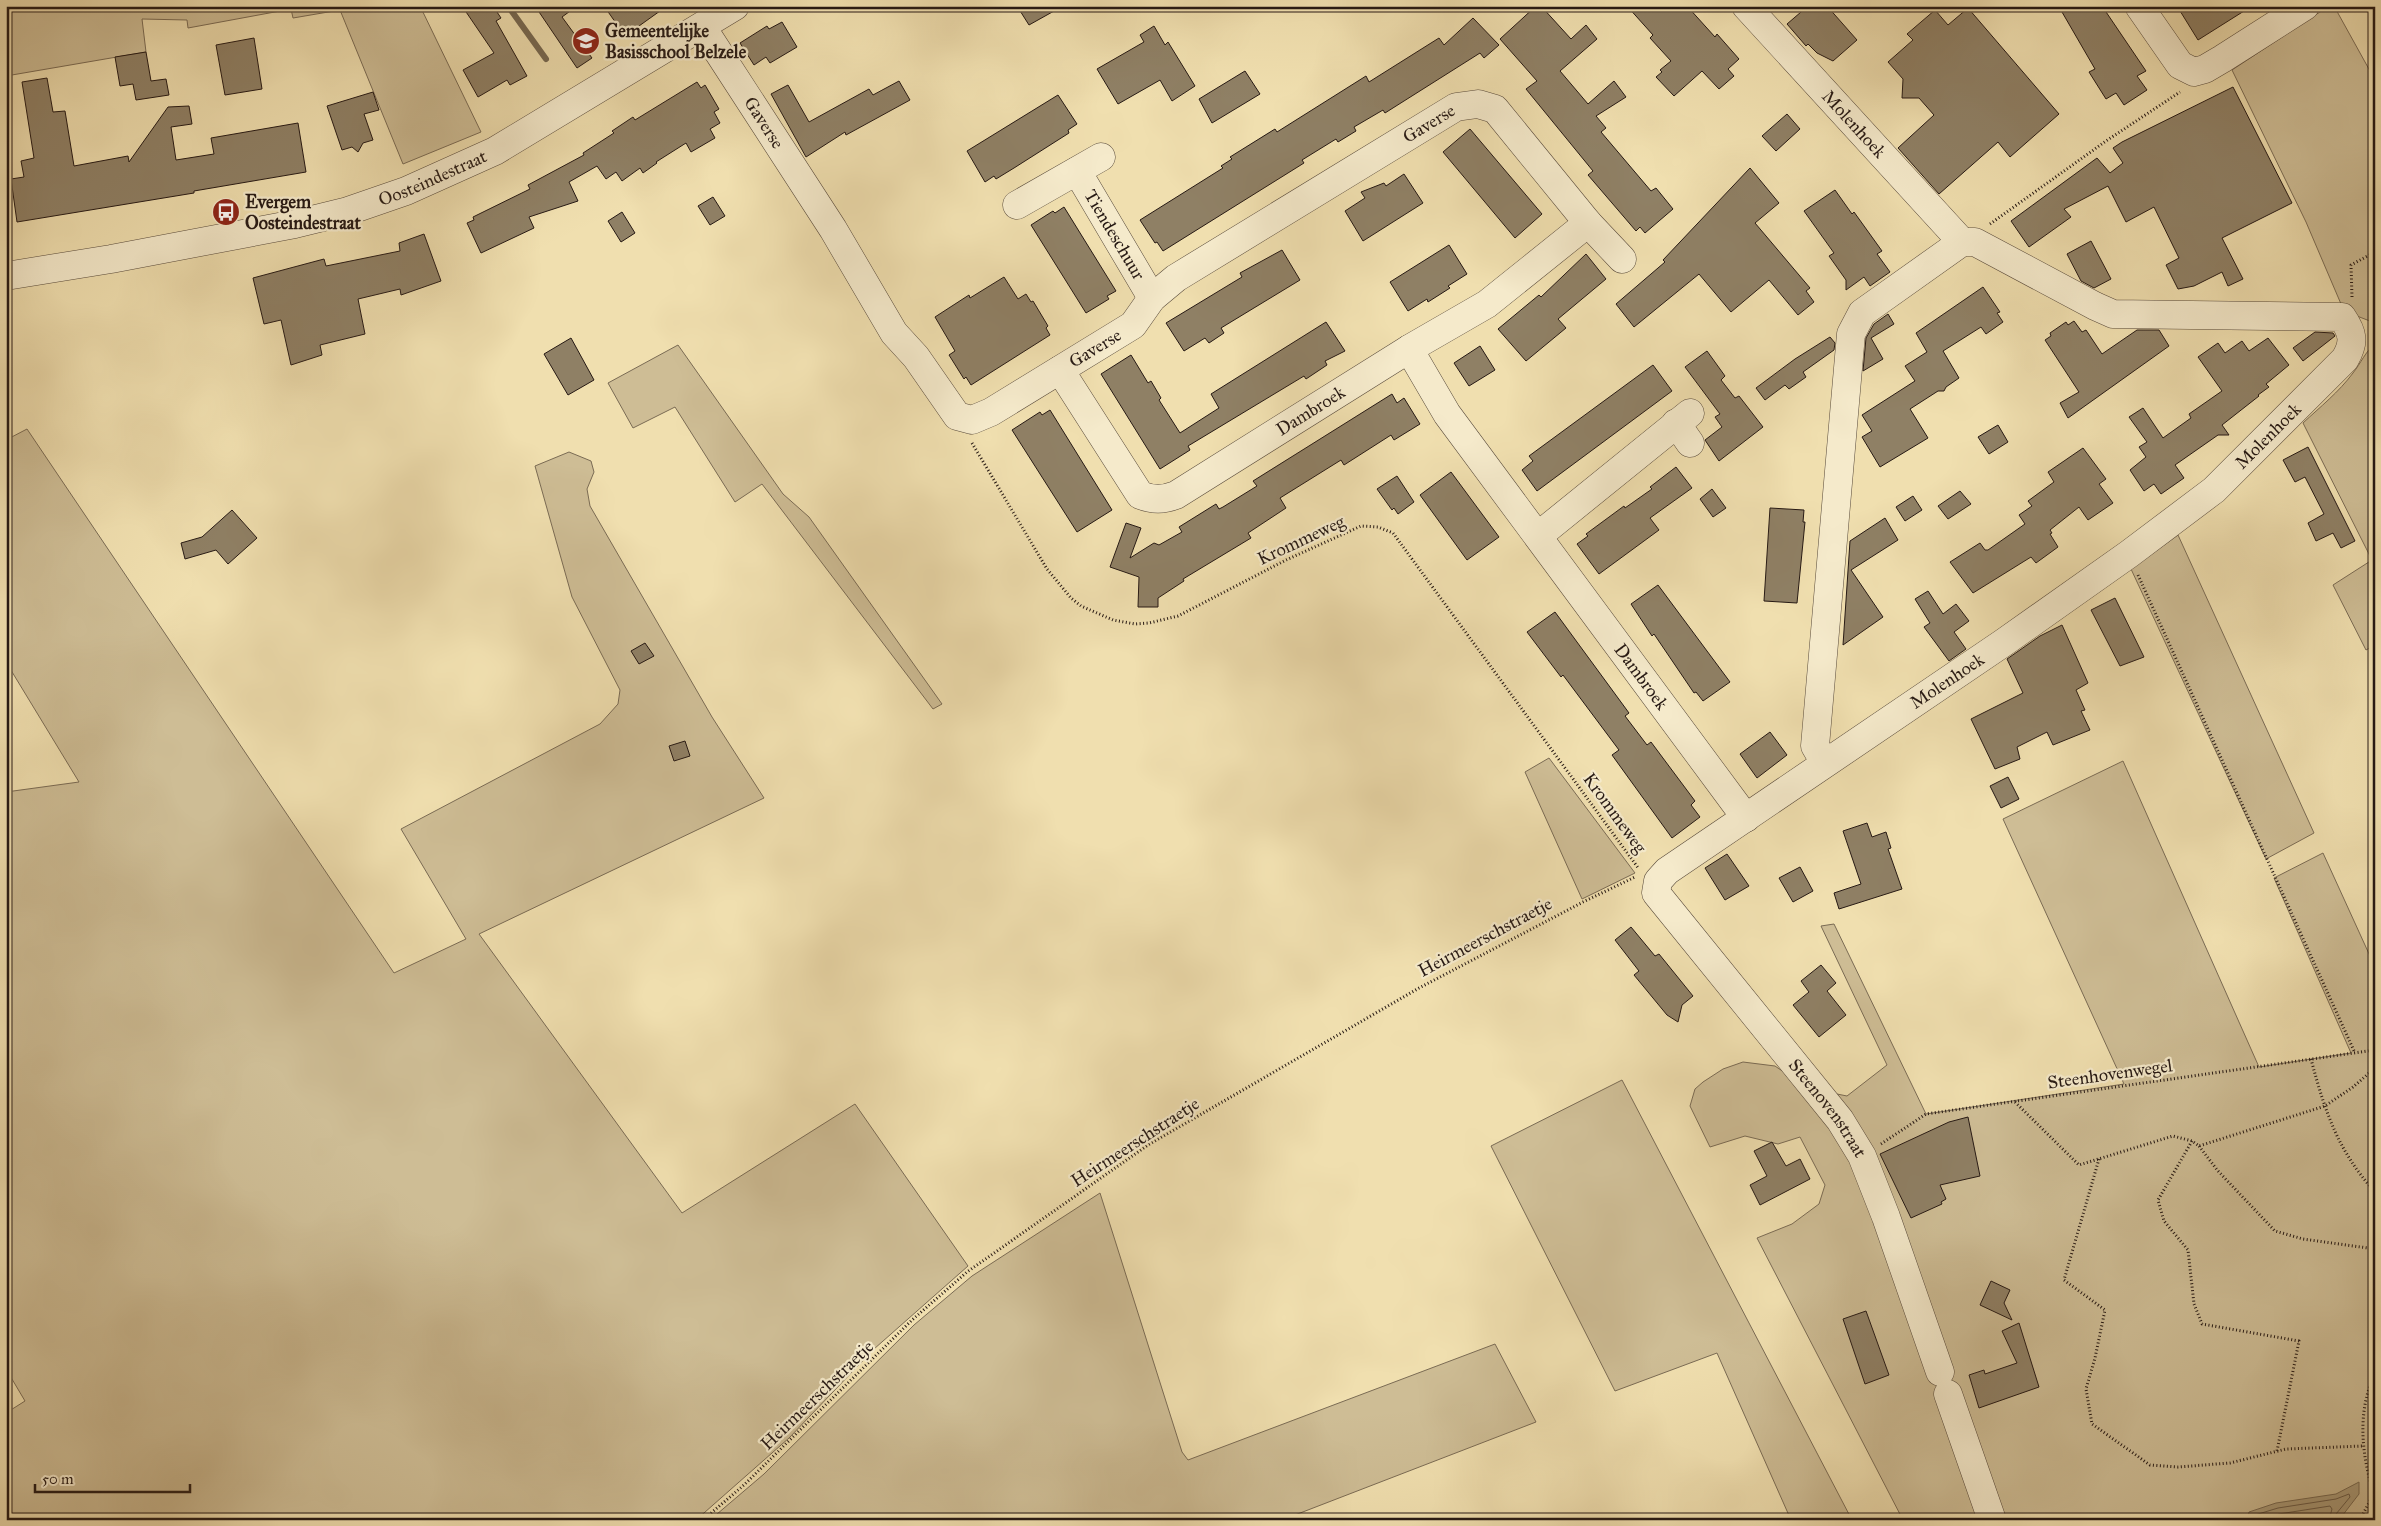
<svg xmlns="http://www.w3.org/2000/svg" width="2381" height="1526" viewBox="0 0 2381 1526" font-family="'IM FELL Great Primer',serif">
<rect width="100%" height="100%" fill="#f0dfaf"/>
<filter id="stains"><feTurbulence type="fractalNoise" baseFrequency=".004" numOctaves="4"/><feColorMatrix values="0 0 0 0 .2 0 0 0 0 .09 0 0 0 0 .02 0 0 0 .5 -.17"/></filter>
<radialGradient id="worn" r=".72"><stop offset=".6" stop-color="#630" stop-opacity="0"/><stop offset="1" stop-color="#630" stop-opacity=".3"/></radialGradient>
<!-- green -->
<path fill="#cebd95" stroke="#7a6b54" d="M6,6H420L481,132L403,164L340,10L293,18L291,9L188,28L187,20L142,19L146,52L6,76Z
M2329,6H2334L2375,80V323L2344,311L2306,222L2232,70Z
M2375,344V645L2366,650L2333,585L2372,560L2303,423C2320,407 2339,392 2353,373C2361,363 2365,352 2375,344Z
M678,345L783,494L809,517L942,704L933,709L762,484L735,502L675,407L633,428L608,383Z
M27,429L394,973L466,939L401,829L600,724L618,704L620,690L572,597L535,466L569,452L591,461L594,472L587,489L590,506L712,717L764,798L479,934L682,1213L855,1104L968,1266L874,1349L789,1438L696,1520H6V1413L25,1401L6,1369V792L79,782L6,662V440Z
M2178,535L2314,833L2266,859L2131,569Z
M1549,758L1635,873L1582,899L1525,772Z
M2123,761L2259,1067L2351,1053L2274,878L2323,853L2375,967V1520H2003L1995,1496L1973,1507L1978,1520H1903L1757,1238L1792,1224L1819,1204L1825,1185L1800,1137L1778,1144L1745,1136L1710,1147L1690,1106L1695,1089L1703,1082L1723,1069L1743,1062L1775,1066L1807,1088L1847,1096L1887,1065L1821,926L1834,924L1926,1114L2124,1084L2003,819Z
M1622,1080L1852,1520H1791L1717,1353L1615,1391L1491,1146Z
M1100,1193L1182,1452L1188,1460L1495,1344L1536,1422L1282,1520H710L764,1474L914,1325L972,1276Z"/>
<!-- water -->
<path fill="#ab9c7a" stroke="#766851" d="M2359,1482V1494L2339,1520H2247L2249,1512L2276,1503L2336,1494Z"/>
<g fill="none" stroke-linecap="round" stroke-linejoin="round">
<!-- shore -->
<path stroke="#685a47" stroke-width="1" d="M2253,1520L2255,1515L2278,1508L2336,1499L2349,1494L2350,1497L2336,1514L2335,1520
M2261,1520L2279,1514L2330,1506L2332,1509L2329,1520"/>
<!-- stream -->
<path stroke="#766851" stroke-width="6" d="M508,6L546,59"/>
</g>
<!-- building -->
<path fill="#8f8065" stroke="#261914" d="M462,6H493L501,18L496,21L527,76L510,85L507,80L478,97L463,70L494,53Z
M535,6H577L562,17L592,58L577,68Z
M604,6H667L625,36Z
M1017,6H1063L1029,25Z
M1536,6H1541L1571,39L1586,25L1597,39L1560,71L1588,104L1614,81L1626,97L1596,116L1606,128L1601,132L1651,191L1656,188L1673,209L1645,233L1640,227L1636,231L1588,175L1593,171L1526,89L1537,81L1500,39Z
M1627,6H1687L1715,37L1717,34L1739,59L1728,69L1734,76L1719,89L1702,71L1674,96L1656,77L1662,72L1660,70L1671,61L1650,38L1653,35Z
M1808,6H1827L1857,40L1833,61L1817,53L1808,44L1806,46L1787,24Z
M2071,6H2102L2146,71L2137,76L2147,90L2124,105L2116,93L2106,99L2089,72L2095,69L2062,12Z
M2177,6H2252L2198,40Z
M1968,8L2059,114L2010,157L1998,142L1939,194L1898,148L1934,115L1919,98H1902L1903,79L1888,62L1913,40L1907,34L1935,10L1948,25Z
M1473,18L1499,45L1484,58L1480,53L1385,113L1383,110L1354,127L1356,131L1338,142L1336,139L1302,160L1304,163L1163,251L1157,242L1155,243L1140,220L1223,168L1221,166L1232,159L1230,157L1275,129L1277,132L1366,76L1369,82L1439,38L1444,45Z
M782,22L797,47L770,63L766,57L754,65L740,43L767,26L769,29Z
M1154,26L1165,45L1168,42L1195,86L1172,101L1160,80L1118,104L1097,69L1144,42L1140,35Z
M254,38L262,89L225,95L216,45Z
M146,52L151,81L166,79L169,95L136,100L133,84L120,86L115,57Z
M1245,71L1260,94L1212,123L1199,99Z
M47,78L53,112L65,111L74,166L128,156L129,162L168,107L189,106L192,124L171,127L176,160L214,154L211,138L298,123L306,172L194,191V193L17,222L11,179L24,177L21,161L34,158L22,82Z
M899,81L910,100L846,135L845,132L806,157L771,94L788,85L809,122L869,89L873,95Z
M697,82L701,88L705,85L719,109L714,112L720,123L710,129L715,138L691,152L686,143L656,162L657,163L643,173L640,168L622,181L616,172L606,179L597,166L569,182L578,201L529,217L534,228L481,253L467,223L474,220L473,217L530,189L528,185L584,155L583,153L614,133L612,131L633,117L635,120Z
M2233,87L2292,203L2222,238L2243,279L2228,286L2222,272L2194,286L2178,289L2166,265L2179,258L2154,207L2126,222L2108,186L2064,209L2071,217L2029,247L2011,221L2097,158L2110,173L2123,163L2113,148L2122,142Z
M373,92L379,110L364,114L373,140L363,143L358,152L352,147L342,150L327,106Z
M1058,95L1077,124L1068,130L1069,133L1014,168L996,179L994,176L985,182L967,151Z
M1787,114L1800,129L1776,151L1762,136Z
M1470,129L1542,214L1515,238L1443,152Z
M1750,168L1779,203L1755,223L1810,288L1806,291L1814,302L1798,315L1769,280L1731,312L1699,274L1634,327L1616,304L1665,262L1663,260Z
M1404,174L1423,203L1363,241L1345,211L1365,198L1361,192L1384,183L1386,186Z
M1835,190L1852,214L1854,212L1882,251L1877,254L1890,272L1870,286L1864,277L1846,290V280L1829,256L1834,253L1804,211Z
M713,197L725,216L710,225L698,206Z
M1064,207L1116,291L1107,296L1109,299L1086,313L1031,225L1053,211L1055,213Z
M622,212L635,233L621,242L608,221Z
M424,234L441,281L401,295L400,289L358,299L365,334L320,345L322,355L291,365L281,320L264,324L253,278L324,259L326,266L400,251L399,243Z
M2091,241L2111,279L2094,288L2081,281L2067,254Z
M1449,245L1467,274L1448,286L1450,288L1428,302L1427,299L1408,311L1390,282Z
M1282,250L1300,280L1221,328L1224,333L1209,343L1205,338L1184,351L1166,323L1242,277L1240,273Z
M1586,254L1606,279L1558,319L1566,328L1526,361L1498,329L1539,295L1541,297Z
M1004,277L1018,299L1026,294L1031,302L1033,301L1048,326L1046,328L1050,335L971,385L966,377L964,379L949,355L955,351L935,317L969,295L970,298Z
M1983,287L2000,312L1997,313L2003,322L1986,334L1981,327L1943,351L1959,378L1946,387L1944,391H1938L1910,409L1928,438L1880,467L1862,437L1872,431L1862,415L1915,381L1905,366L1927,352L1916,333Z
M1888,314L1894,324L1871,338L1883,359L1863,371L1866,338L1874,324Z
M2074,321L2082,332L2086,330L2102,354L2137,330H2159L2169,346L2068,418L2060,403L2079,392L2045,340L2051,336L2050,333L2066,322L2068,325Z
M1326,322L1345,351L1325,361L1327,365L1306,379L1304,376L1188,446L1190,450L1160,469L1101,374L1131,355L1148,383L1151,381L1161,398L1159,400L1180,433L1219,408L1211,394Z
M2315,332L2333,333L2335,336L2303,361L2293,348Z
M1830,337L1835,343L1834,350L1803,372L1806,377L1789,389L1785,385L1765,400L1756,388L1795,359Z
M571,338L594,380L568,395L544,354Z
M2268,338L2289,365L2266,384L2269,387L2258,395L2259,396L2222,425L2229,435H2218L2175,465L2184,478L2161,494L2154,484L2144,491L2130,470L2146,457L2139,447L2147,442L2129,417L2143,408L2163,438L2191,418L2189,414L2222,391L2198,357L2218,343L2225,353L2242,341L2249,351Z
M1480,346L1495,370L1469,386L1454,363Z
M1707,351L1725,376L1721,380L1735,398L1739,396L1763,427L1719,461L1705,440L1722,427L1715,417L1720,414L1685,367Z
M1653,365L1672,391L1537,491L1522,470L1533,461L1529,456Z
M1392,394L1397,403L1404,398L1420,424L1394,440L1391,435L1344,465L1341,460L1280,498L1286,508L1248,533L1251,538L1183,579L1184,581L1158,598V607H1138L1139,577L1110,567L1126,523L1141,528L1130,558L1154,543L1159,545L1182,532L1179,527L1216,504L1219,509L1223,507L1257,486L1253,481Z
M1050,410L1112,510L1077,532L1012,430L1040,412L1042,415Z
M1998,425L2008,442L1989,454L1978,437Z
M2308,447L2355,541L2341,548L2333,533L2316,541L2308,523L2324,514L2305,477L2295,482L2283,460Z
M2083,448L2106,479L2099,484L2113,503L2088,520L2079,507L2050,530L2052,533L2050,534L2058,547L2036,563L2031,557L1973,593L1950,562L1980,543L1985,550H1988L2025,524L2019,515L2032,506L2028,501L2054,482L2048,472Z
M1676,467L1692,488L1650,518L1659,530L1599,574L1577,544L1588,536L1586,534L1624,506L1625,508L1652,489L1650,487Z
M1451,472L1499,537L1467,560L1420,495Z
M1397,476L1414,502L1398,514L1394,508L1392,510L1377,489Z
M1712,489L1726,508L1713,517L1700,499Z
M1960,491L1971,504L1948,519L1938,506Z
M1913,496L1922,510L1905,521L1896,507Z
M1770,508L1804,510L1803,522H1805L1797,603L1764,601Z
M232,510L257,538L228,564L216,550L185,559L181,543L202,537Z
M1885,518L1898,540L1851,570L1883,617L1843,645L1850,541Z
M1658,585L1730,682L1703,701L1696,692L1694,693L1654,634L1652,636L1631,604Z
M1928,591L1943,614L1956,604L1969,621L1954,632L1966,649L1949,661L1924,627L1930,623L1915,599Z
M2115,598L2144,657L2120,666L2091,610Z
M1555,612L1629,713L1625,716L1647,745L1651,742L1695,801L1691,805L1700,817L1672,838L1612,755L1619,750L1563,675L1561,677L1527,632Z
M2062,625L2088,683L2076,690L2085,710L2081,711L2090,730L2053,745L2047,732L2017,747L2020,759L1995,769L1971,719L2023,693L2007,659L2040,636Z
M645,643L654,656L639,664L631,651Z
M1770,732L1787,755L1757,778L1740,754Z
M685,741L690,756L674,761L669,746Z
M2008,777L2019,799L2001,808L1990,786Z
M1867,823L1872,837L1886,832L1891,848L1888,849L1902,889L1839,909L1834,893L1861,884L1843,831Z
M1727,854L1749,886L1725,900L1705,868Z
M1800,867L1813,891L1793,902L1779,878Z
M1631,927L1655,956L1659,954L1693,996L1682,1005L1678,1022L1667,1015L1634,975L1639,971L1615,940Z
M1821,965L1836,983L1827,991L1846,1015L1819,1037L1793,1005L1809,992L1801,981Z
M1968,1117L1980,1176L1940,1185L1946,1199L1941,1202L1942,1204L1911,1218L1880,1154L1949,1122Z
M1772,1142L1786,1166L1800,1159L1810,1179L1760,1205L1750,1185L1767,1176L1754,1151Z
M1991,1281L2010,1290L2004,1303L2012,1320L1980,1305Z
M1866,1311L1889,1375L1865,1384L1843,1319Z
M2019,1323L2039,1387L1979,1408L1969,1375L1984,1370L1985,1374L2017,1363L2002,1331Z"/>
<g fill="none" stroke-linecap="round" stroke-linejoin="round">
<!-- minor casing -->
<g stroke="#584a3b" stroke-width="29">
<g id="minor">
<path id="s1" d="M1746,6L1962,242"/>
<path d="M2139,6L2180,65L2194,72L2205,69L2222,59L2305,6"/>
<path id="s2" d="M702,27L833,229L894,333L916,357L957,416L972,420L991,412L1133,325L1152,298L1176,278L1456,107L1478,104L1495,109L1588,223L1622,259"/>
<path id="s3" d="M1077,171L1152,298"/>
<path d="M1017,205L1101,157"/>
<path id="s4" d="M6,276L111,259L295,224L348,211L406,191L495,151L735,6"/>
<path id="s5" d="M1409,349L1447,414L1746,818"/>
<path id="s6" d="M1060,370L1140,495C1153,500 1163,500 1176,495L1409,349L1487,304L1588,223"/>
<path d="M1676,423L1690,443"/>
<path d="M1538,536L1690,413"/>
<path id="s7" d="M1825,763L1815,746L1851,334L1862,313L1962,242H1975L2095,306L2113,314L2342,317C2353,333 2355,342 2345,359L2214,490L2129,554L2003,643L1667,871L1658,881L1656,893L1840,1120L1862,1156L1886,1217L1940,1372"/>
<path d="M1948,1394L1992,1520"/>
</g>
</g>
<!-- path -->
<path stroke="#261914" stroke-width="3" stroke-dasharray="1 2.5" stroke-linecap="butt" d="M1990,224L2106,141L2180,92
M2352,297L2351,265L2375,252
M972,443L1047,569L1071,598L1081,606L1113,620L1135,624L1149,623L1178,616L1286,560L1361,526L1378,527L1393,533L1639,869
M2138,575L2355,1053
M2311,1059C2325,1112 2338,1151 2375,1192
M2015,1102L2079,1165L2173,1136L2192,1141L2199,1146L2325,1106L2353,1087L2375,1068
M2192,1141L2158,1200L2164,1221L2188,1250L2194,1304L2202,1324L2299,1341L2277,1451
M1881,1144L1926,1114L2375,1050
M2199,1146L2218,1171L2275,1231L2303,1239L2375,1249
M2099,1159L2064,1280L2105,1310L2095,1358L2086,1389L2092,1424L2150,1465L2178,1467L2230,1463L2286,1449L2363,1446
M2375,1374C2356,1412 2362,1459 2375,1497
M703,1520L744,1485L912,1320L967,1272L1148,1145L1419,988L1583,902L1635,877
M2360,1520L2373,1495"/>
<!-- minor -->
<use href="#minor" stroke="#f5eacb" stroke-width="28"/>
</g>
<!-- icons -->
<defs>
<g id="school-disc" transform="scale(1.4375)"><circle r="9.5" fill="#8f2418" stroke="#f5eacb"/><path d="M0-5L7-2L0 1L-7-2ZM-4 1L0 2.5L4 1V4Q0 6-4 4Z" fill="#fff"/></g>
<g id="bus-disc" transform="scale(1.4375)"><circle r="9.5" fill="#8f2418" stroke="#f5eacb"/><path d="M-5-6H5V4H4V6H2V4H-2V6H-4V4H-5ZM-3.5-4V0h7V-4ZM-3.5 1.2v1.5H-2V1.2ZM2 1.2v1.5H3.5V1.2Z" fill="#fff"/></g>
</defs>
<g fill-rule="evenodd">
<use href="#school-disc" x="586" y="41"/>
<use href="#bus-disc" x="226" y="212"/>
</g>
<g text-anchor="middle" stroke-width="4.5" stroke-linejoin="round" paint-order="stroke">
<!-- poi labels -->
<g font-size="18" font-weight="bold" fill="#261914" stroke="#f5eacb" text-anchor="start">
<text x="605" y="37">Gemeentelijke<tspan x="605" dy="21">Basisschool Belzele</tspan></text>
<text x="245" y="208">Evergem<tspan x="245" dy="21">Oosteindestraat</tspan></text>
</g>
<!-- street labels -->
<g font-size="18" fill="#261914" stroke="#f5eacb">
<text dy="6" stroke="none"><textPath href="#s2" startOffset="114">Gaverse</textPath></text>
<text dy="6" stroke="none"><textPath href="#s1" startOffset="160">Molenhoek</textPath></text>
<text dy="6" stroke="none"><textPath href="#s2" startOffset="1029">Gaverse</textPath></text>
<text dy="6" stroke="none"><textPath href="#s4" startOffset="439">Oosteindestraat</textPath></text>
<text dy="6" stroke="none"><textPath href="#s3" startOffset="74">Tiendeschuur</textPath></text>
<text dy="6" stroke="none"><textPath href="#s2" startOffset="624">Gaverse</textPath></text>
<text dy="6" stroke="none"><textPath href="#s6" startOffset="344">Dambroek</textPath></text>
<text transform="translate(2268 436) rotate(-45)" y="6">Molenhoek</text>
<text transform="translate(1301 540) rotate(-25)" y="6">Krommeweg</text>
<text dy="6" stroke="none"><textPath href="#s5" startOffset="402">Dambroek</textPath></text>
<text transform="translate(1947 681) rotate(-34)" y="6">Molenhoek</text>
<text transform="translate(1615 813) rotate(54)" y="6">Krommeweg</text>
<text transform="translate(1485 937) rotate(-28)" y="6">Heirmeerschstraetje</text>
<text transform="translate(2110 1074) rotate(-8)" y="6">Steenhovenwegel</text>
<text dy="6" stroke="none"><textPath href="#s7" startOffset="2176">Steenovenstraat</textPath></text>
<text transform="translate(1135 1142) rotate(-33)" y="6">Heirmeerschstraetje</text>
<text transform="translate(817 1395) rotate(-44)" y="6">Heirmeerschstraetje</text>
</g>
</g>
<!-- margin -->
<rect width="2381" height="1526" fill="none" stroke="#f0dfaf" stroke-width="25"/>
<rect x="8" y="8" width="2366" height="1511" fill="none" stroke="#261914" stroke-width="2.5"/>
<rect x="12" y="12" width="2356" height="1501" fill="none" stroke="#261914"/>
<!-- scale -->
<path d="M35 1484v8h155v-8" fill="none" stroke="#261914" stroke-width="2.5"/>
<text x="42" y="1484" font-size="15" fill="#261914" stroke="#f5eacb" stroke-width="4" paint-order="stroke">50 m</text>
<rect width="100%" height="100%" filter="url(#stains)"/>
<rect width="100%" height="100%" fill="url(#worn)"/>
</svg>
